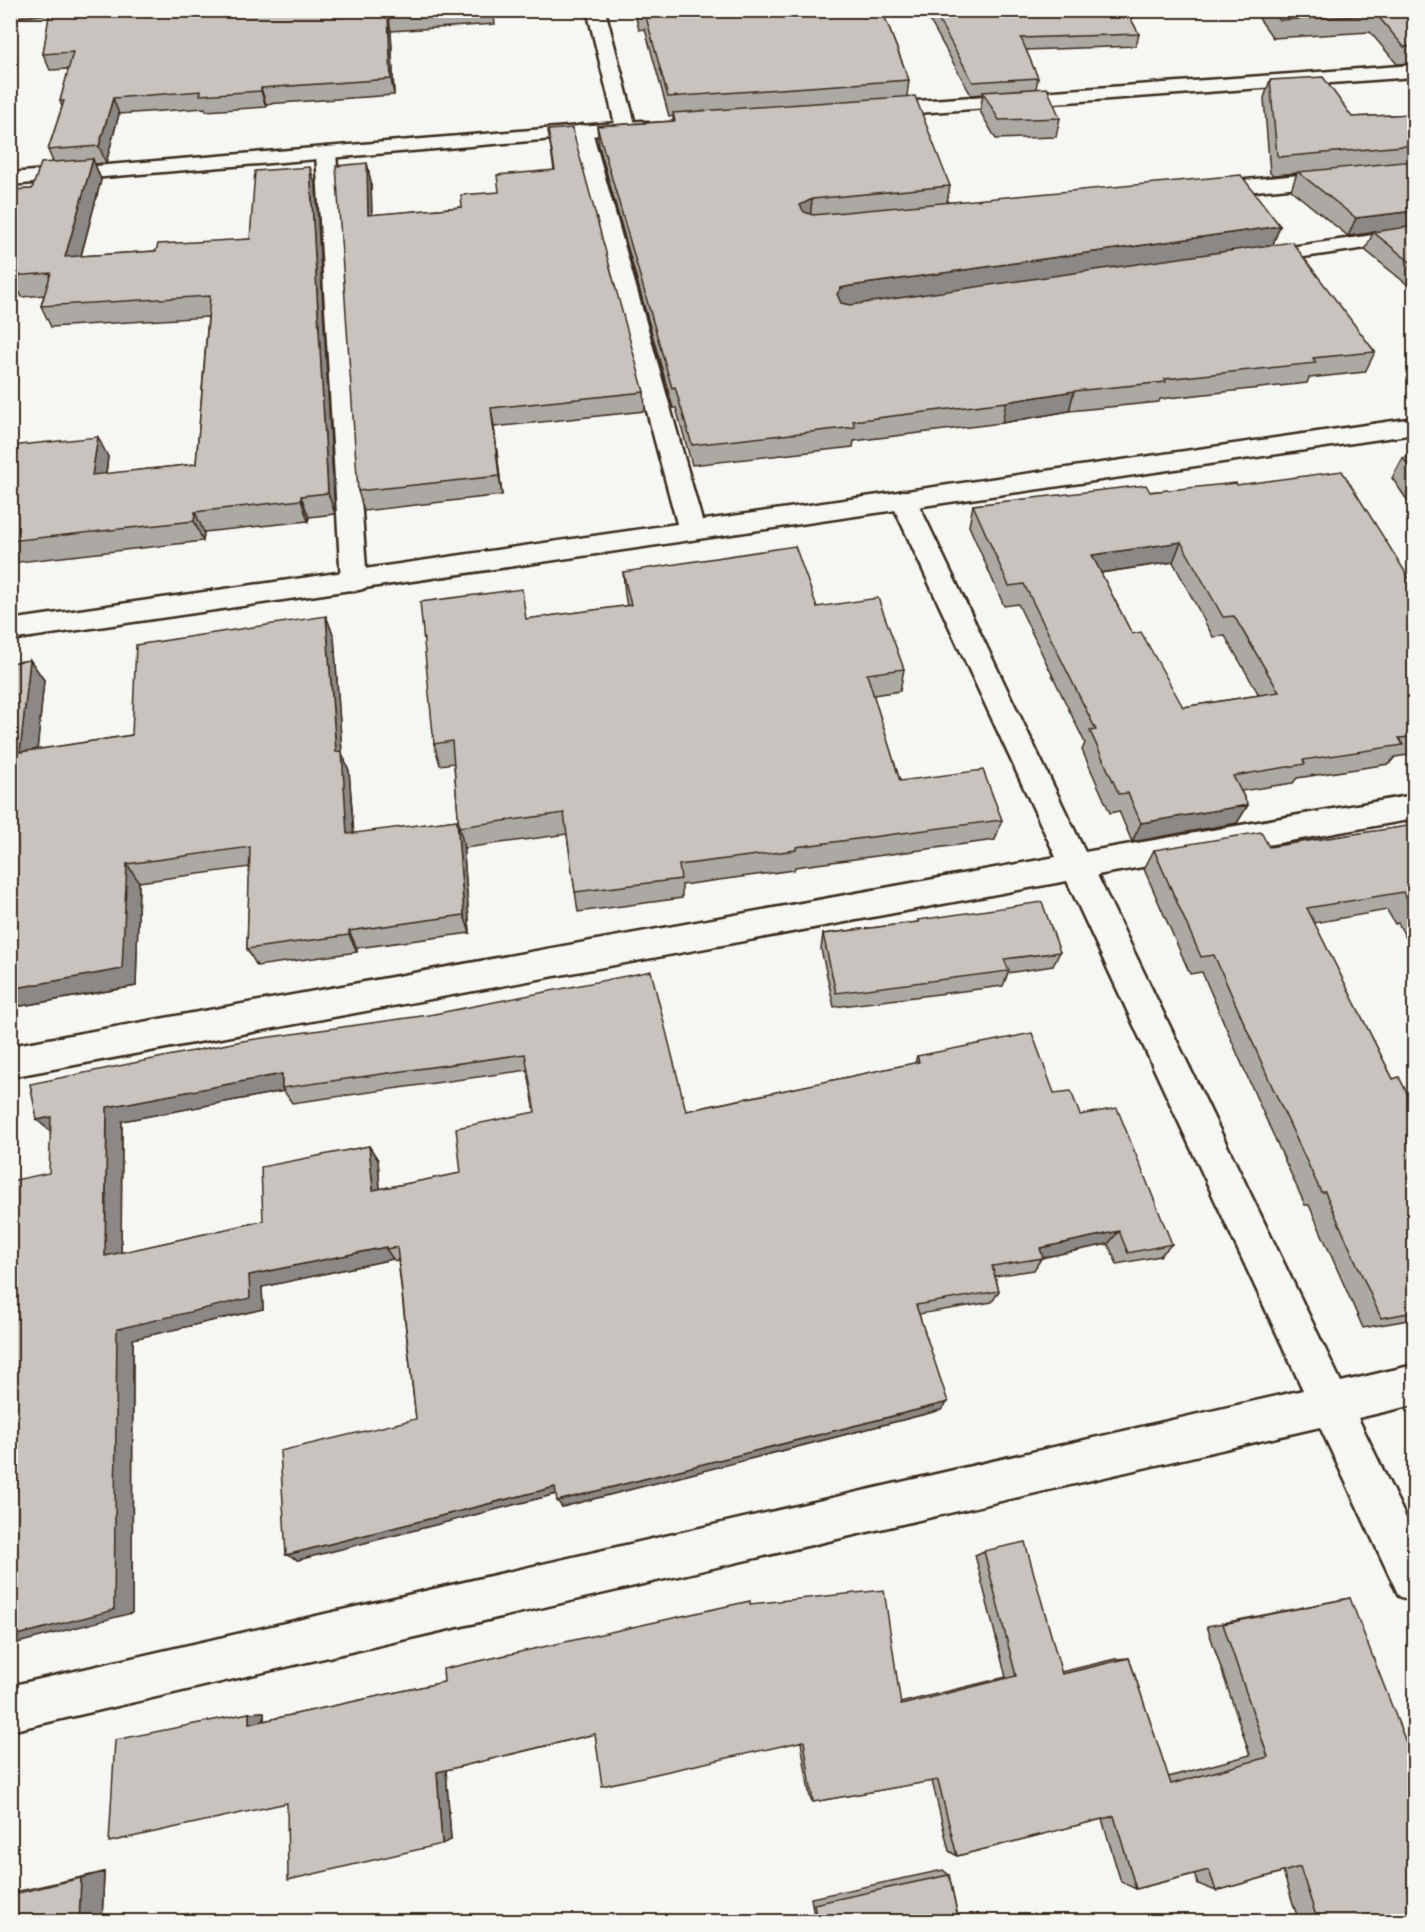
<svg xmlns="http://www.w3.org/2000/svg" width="1425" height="1932" viewBox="0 0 1425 1932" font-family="'Shantell Sans',sans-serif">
<rect width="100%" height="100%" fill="#f6f6f2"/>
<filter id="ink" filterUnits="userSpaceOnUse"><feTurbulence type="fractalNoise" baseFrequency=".0167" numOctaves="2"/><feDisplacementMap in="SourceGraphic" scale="12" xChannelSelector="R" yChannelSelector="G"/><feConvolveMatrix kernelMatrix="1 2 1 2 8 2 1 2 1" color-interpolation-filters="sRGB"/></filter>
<g filter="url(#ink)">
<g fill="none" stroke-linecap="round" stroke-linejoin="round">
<!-- street casing -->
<g stroke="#3b2a1e" stroke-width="5">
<path id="street" d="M587,10H605L636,128L633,132H619L616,128Z
M582,125L589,127L592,131L705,531L701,537L692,540L683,537L679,531L572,131L575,127Z
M326,147L333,149L336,153L367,582L363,589L354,591L345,589L341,582L316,153L319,149Z
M1414,164V176L1204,196L1197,194L1194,190L1197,186L1204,184Z
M1414,229V241L1256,264L1248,263L1245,258L1248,253L1256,252Z
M903,491L912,493L916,499L1085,852L1414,795V819L1097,875L1341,1382L1414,1365V1405L1358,1418L1414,1535V1602L1399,1596L1320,1427L10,1731V1686L1303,1390L1067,881L10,1077V1046L1056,857L890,499L894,493Z"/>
</g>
<!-- secondary casing -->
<g stroke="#3b2a1e" stroke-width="5">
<path id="secondary" d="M1414,418V434L10,640V620Z"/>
</g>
<!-- primary casing -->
<g stroke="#3b2a1e" stroke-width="5">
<path id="primary" d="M1414,65V77L875,116L868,114L865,110L868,106L875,104Z
M641,121L648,123L651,127L648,131L10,185V173Z"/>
</g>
<!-- street -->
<use href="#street" fill="#f6f6f2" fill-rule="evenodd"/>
<!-- secondary -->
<use href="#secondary" fill="#f6f6f2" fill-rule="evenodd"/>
<!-- primary -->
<use href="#primary" fill="#f6f6f2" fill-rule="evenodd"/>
</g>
<!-- wall -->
<path fill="#aca8a3" stroke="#3b2a1e" stroke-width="1.5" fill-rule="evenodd" d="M10,10H493L495,24L391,31L394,95L266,104V107L206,111L205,108L119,114L106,163L95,164L101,180L81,256L156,251L250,239L316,187L335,514L309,517L308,521L204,532L203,541L10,563V446L108,457L106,474L196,464L208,317L51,327L41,306L44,295L22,297L20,293H10V190L32,189L53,162L48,150L62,107L60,101L69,69L50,70L43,54L50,14L10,18Z
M634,10H882L909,80L907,96L950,186L947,202L1280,226L1273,244L1375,352L1365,372L1309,378L1307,383L1160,399L1159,402L1069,411L1002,423L854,441L853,447L692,465L676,408H673L599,146L597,126L673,121V116H669L645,29L639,30Z
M924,10H1126L1139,34L1136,46L1026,50L1038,78L1036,88L1060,118L1056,137L996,139L980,111L983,94L971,95Z
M1253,10H1414V63L1397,64L1370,32L1273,38Z
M1414,68V86L1409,80Z
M1270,80L1352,117L1414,114V290L1365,250L1373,233L1348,236L1291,190L1297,173L1273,175L1270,173L1264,98Z
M548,130L644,392L645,411L494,427L502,495L364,511L358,491L367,163L371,183L372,215L462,207L554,170Z
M1414,456V510L1392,478L1403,458Z
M1237,485L1414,586V754L1395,757L1389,764L1297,778L1293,783L1241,791L1248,805L1237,823L1132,842L1119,811L1110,813L1082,750L1085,743L1018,604L1004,606L969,526L973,505ZM1173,562L1213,637L1225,636L1259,695L1183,707L1132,634L1101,573Z
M623,572L817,607L904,669L900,691L873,695L900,781L1002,820L995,840L795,867L794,870L682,885V898L578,912L567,834L465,848L463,842L470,933L357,948V952L257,966L247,949L250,867L139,882L136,986L21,1006L30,660L44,680L37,750L132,735L326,616L334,637L342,753L349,771L354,834L457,820L459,825L454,763L440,765L434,744L527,619L627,606L625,595Z
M1414,825V953L1398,923L1395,924L1387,910L1314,923L1393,1079L1414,1107V1319L1363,1328L1309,1205H1305L1257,1099L1202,972L1190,974L1144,869L1154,850L1269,847Z
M918,920L1060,952L1053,966L1008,973L1003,986L834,1007L821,949L823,934L918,922Z
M429,1015L686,1111L915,1063L917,1056L1054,1093L1080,1115L1172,1244L1160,1256L1117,1264L1108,1244L1042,1257L1034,1270L995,1276L999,1291L992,1302L919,1314L941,1410L562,1507L556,1494L298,1560L416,1419L398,1260L395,1261L393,1259L262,1287L263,1309L133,1339L132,1613L50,1131L37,1120ZM528,1070L535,1112L461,1173L380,1189L378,1160L369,1146L263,1221L121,1253L122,1121L284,1091L292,1103Z
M984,1551L1061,1672L1115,1659L1129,1658L1168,1777L1250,1755L1207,1626L1350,1598L1414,1922H1299L1283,1872L1216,1891L1198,1884L1194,1874L1136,1889L1121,1882L1102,1819L957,1856L949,1851L932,1781L813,1802L810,1798L801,1742L595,1734L446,1770L451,1840L287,1803L249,1713L264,1712V1721L444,1682L750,1604L900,1703L1006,1677L975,1555Z
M943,1870L949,1875L959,1922H815L811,1898Z
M104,1872L102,1922H10V1893Z"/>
<!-- shaded-wall -->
<path fill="#8c8885" stroke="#3b2a1e" stroke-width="1.5" d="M10,10H52L53,14L10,18Z
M388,15L391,31L394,95L391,79Z
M261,88L266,104V107L261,91Z
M113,98L119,114L106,163L99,146Z
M93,159L101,180L75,278L65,257Z
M367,163L371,183L372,235L368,215Z
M310,167L316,187L335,514L328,493Z
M812,199L810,219L798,225L800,205Z
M1414,211V227L1348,236L1356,218Z
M1280,226L1272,247L839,309L837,294L841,288L850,286Z
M1074,391L1069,411L1002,423L1006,402Z
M491,408L494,427L502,495L499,476Z
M98,437L108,457L103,496L92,475Z
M301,496L309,517L308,521L301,500Z
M195,512L204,532L203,541L194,521Z
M1181,542L1173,562L1085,575L1092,555Z
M326,616L334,637L342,753L349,771L355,853L347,834L336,752Z
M30,660L44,680L35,772L20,752Z
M1248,805L1237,823L1132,842L1141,823Z
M457,820L463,842L470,933L464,915Z
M127,864L139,882L136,986L21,1006L10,996V989Z
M349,931L357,948V952L349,935Z
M282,1074V1088L284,1091L122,1121L121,1268L105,1256L107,1107Z
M51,1117L54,1134L37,1120Z
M369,1146L378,1160L381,1203L373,1190Z
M1119,1231L1108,1244L1031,1260L1040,1248Z
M386,1247V1249L393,1259L262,1287L263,1309L133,1339L132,1613L10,1645V1637L117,1329L249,1275Z
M948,1402L941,1410L562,1507L557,1501Z
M555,1487L560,1493L298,1560L286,1555Z
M264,1712V1723L249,1724V1713Z
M446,1770L451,1840L442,1844L437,1772Z
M13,1786L10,1817V1787Z
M104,1872L102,1922H79L81,1878Z"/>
<!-- building -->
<path fill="#c8c3be" stroke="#3b2a1e" stroke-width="1.5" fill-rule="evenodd" d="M50,10H452L388,15L391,79L261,88V91L200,95L201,91L113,98L99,146L48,150L64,101H60L73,52L43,54Z
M644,10H882L909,80L668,97Z
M933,10H1126L1139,34L1021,38L1038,78L973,82Z
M1271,10H1414V46L1404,47L1377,15L1279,20Z
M1323,77L1352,117L1414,114V145L1279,157L1277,155L1270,80Z
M1047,88L1060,118L999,120L983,92Z
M915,96L950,186L812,199L800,205L804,212L813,215L1241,175L1280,226L850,286L841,288L837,294L841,303L850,305L1292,242L1375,352L1313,358L1316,363L1165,379L1166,382L1074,391L1006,402L853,421L855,427L692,445L675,387L672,388L597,126L675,121L673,113Z
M572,128L644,392L491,408L499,476L358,491L336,166L367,163L368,215L462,207L461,195L499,192L497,175L555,170L548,130Z
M93,159L65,257L156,251L158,244L250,239L255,171L310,167L328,493L301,496V500L195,512L194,521L10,541V446L98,437L92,475L196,464L210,296L41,306L51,273L12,276L13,271L10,272V190L32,189L41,163Z
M1414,161V211L1356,218L1298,172Z
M1414,226V265L1373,232Z
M1414,456V473L1403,458Z
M1342,471L1414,586V737L1399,738L1403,745L1303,760L1305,764L1233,776L1248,805L1141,823L1128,793L1119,794L1090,731L1096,730L1024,584L1009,586L973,505L1146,485L1150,492L1236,483L1237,485ZM1181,542L1223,617L1234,616L1279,692L1183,707L1141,632L1132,634L1092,555Z
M795,546L817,607L878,598L904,669L867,674L900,781L983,770L1002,820L796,847V850L679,865L681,879L575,892L564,813L459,827L452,741L434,744L420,602L522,589L526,619L631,605L623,572Z
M326,616L336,752L342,751L347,834L457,820L464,915L349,931V935L247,949L250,847L127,864L122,969L10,989V663L30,660L20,752L132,735L136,645Z
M1414,825V907V906H1411L1403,892L1307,908L1393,1079L1399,1077L1414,1107V1312L1381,1318L1325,1192H1321L1271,1084L1214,955L1201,957L1154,850L1261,832L1269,847Z
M1042,902L1060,952L1004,959L1009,971L836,993L823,934L919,922L918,920Z
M651,971L686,1111L919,1062L917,1056L1032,1033L1054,1093L1071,1091L1080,1115L1117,1108L1172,1244L1128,1253L1119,1231L1040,1248L1043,1258L992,1266L999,1291L916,1305L948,1402L557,1501L555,1487L286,1555L280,1451L416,1419L397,1247L386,1249V1247L249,1275L250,1298L117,1329L114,1610L10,1637V1181L49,1173L51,1117L37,1120L30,1084L242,1041L429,1015ZM525,1054L535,1112L456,1128L461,1173L373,1190L369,1146L261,1167L263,1221L105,1256L107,1107L282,1074V1088Z
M1025,1542L1062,1674L1129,1658L1171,1784L1268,1757L1223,1624L1350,1598L1414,1763V1922H1318L1300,1867L1216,1891L1209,1870L1136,1889L1114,1816L957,1856L938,1780L813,1802L804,1741L602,1786L595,1734L437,1772L442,1844L288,1880L287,1803L109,1842L115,1740L249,1713V1724L444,1682L443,1669L750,1601V1604L884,1590L901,1705L1016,1676L984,1551Z
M949,1875L959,1922H817L814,1904Z
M81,1878L79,1922H10V1895Z"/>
</g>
<!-- margin -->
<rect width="1425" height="1932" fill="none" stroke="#f6f6f2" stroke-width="36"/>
<rect x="18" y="18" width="1389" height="1896" fill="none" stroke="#3b2a1e" stroke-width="2" filter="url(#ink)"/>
</svg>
